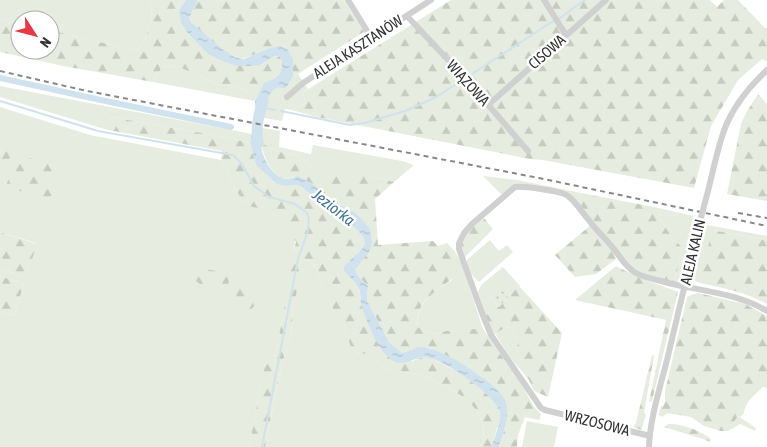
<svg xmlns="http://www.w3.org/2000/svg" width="767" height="447" viewBox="0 0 767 447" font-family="'Asap Condensed',sans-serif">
<defs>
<pattern id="forest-firs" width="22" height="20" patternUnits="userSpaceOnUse" patternTransform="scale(1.25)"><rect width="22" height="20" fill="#e6ecdf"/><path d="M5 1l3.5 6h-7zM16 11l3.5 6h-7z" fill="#c6cbc0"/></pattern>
<pattern id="garden-dots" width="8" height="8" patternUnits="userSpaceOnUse" patternTransform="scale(1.25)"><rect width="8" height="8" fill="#e6ecdf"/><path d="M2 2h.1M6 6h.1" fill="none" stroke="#c6cbc0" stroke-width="1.8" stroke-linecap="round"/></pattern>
<pattern id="water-ripples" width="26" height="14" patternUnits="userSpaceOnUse" patternTransform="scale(1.25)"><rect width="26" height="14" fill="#cfe2ee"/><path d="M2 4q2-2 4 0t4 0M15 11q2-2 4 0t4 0" fill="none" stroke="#b2c2cd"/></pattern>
</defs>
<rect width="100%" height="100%" fill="#fff"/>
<!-- grass -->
<path fill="#e6ecdf" d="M0,0H150L152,16L145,39L137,51L50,30V20H20V23L0,19Z
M177,66L219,85L233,86L244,89L255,101L153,82L162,67Z
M298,74L308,89L302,93L306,103L292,110L285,109L282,121L264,118L268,98L273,89L289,84L293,77Z
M0,86L252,134L250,143L225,137L111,117L108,130L0,97Z
M0,107L90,135L221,160L242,201L249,202V206C258,208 276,210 284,214C297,221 295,243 294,255L274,364L265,363L249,447H0V312L14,316L24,284L0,276V269L26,277L36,243L0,232V184H2L11,153L0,149Z
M263,128L280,131L279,147L311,154L313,145L402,161L414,165L394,182L370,176H323L297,155L280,152L261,143Z
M483,176L517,180L581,193L578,202L571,195L522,185L504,194H501Z
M659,208L693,216L692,221L694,222L681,280L679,281H675L682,247L673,239L662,222Z
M707,225L767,236V240L713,230L700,283L695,281C693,277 694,268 697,265Z
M490,240L499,251L507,245L513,252L479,282L471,274L467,262V260Z
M455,252L461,261L483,329L446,331L436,334L424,331L418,327C414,304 435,291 452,280Z
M303,259L310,261L316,267L333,311L346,332L350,345L356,352C370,353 375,364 387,368C398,372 410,372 421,376C452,387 494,407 481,447H265L282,363L291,338L293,309Z
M503,267L520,286L511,294L503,285L490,296L498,306L485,316L478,292L481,285Z
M507,327L513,329C520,341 518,348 513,361L509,356L496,335L501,330Z
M738,416L756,428L755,431L740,424L728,431Z
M527,421L558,427L554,447H522Z"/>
<!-- forest -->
<path fill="url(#forest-firs)" d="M150,0H186L179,10L208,54L260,65L274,56H279L282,59C282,75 278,78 264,84L255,101L244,89L233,86L219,85L177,66L162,67L153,82L63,66L0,52V19L20,23V50H50V30L137,51L145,39L152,16Z
M198,0H344L364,32L293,77V58L288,50C277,51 266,51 256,54C252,55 249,57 245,58C231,61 196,30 189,18Z
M451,0H710L717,7L724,0H738L765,28H767V61H766L762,59L738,80L711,126L694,188L543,160L530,159L317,117L292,110L306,103L302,93Z
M758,94L767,104V201L727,194L741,124L746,113Z
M111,117L225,137L250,143L256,165L286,186L296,185L302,187L334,214L349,222L363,236L365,243L362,249L344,266L359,287L361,302L372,333L382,349L390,358L413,361L420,358L429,357L462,374L480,388L495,401L499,410L500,420L491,447H481C494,407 452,387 421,376C410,372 398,372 387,368C375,364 370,353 356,352L350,345L346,332L333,311L316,267L310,261L304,259L293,309L291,338L282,363L265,447H249L265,362L274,364L296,241L291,239L293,227L288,218L284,214L248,206L249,202L242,201L221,160L222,151L108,130Z
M261,143L280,152L297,155L323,176H370L394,182L375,199L378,245L433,241L438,246L447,243L455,252V254L454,258L457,274C442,290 413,299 418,327L424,331L436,334L446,331L469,329H483L523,387L534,407L541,414L539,420L525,417L518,435L517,447H499L505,427L507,408L481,376L447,356L430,348L414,349L407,353H402L389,342L373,312L367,300L368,286L359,277L355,270L361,261L369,227L355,212L335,203L311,183L293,177C275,186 263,156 261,143Z
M0,149L12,152L2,185L0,184Z
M16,154L60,167L50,200L6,187Z
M581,193L659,208L662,222L673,239L682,247L675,282C658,278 640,275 627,263L578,202Z
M484,218L493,229L465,257C464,254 462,251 462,248C460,235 476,225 484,218Z
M591,225L614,253L616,259L596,274L575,277L555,255Z
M712,230L767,240V304C746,292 723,288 700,283Z
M0,232L37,244L26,277L0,269Z
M192,266L230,274L227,290L200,284L190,277V271Z
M616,266L638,277L678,292L652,401L649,402L666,320L575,300Z
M235,274L248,284L254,306L250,311L244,312C238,306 236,300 236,292L232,288Z
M0,276L24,284L14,316L0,312Z
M519,286L562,333L548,397L534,391L529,380L513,361C518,348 520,341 513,329L507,327L501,330L495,335L491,329L485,316L498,306L499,307Z
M698,293L745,304L767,316V388L763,387C756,394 744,402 744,413L740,417L738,416L728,431H721L704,426L691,417L667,413L662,417L659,415L661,406H663L665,402V391L687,297L691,295Z
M652,355L654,356L644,412L646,416L641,430L633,427L636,423Z
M668,424C680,423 702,431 711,439L710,442L703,439L664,427Z"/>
<!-- garden -->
<path fill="url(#garden-dots)" d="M503,285L511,294L499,307L490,296Z"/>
<!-- water -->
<path fill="url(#water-ripples)" d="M186,0H198L189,18L192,23L222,49L235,57L244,59L268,49L280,46L288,50L293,58V77L286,88C283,88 280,87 277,88C268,89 266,110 264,118L256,116L255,101L264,83C278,78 282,75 282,59L279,56H274L260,65L249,66H237L225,62L208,54L188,33L181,23L179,10Z
M253,127L263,128C262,134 260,139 261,145C262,157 272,177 286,179C290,179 294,177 298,176L311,183L335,203L355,212L369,227L371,235L372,243L369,252L355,270L359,277L368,286L367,300L373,312L389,342L402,353C409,352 414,348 420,347C438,345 500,384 506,402C510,417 503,433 499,447H491C495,436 502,422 499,410C494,394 446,362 430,358C415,354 404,371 389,358C375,345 367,322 361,304C360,299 361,293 359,289C357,283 349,276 344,271V266L362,249L365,243L363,236L349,222L334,214L302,187L296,185L286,186L277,184L256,165L250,143Z"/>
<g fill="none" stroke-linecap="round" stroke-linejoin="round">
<!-- stream -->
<path stroke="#cfe2ee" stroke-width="2" d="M560,18L585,0
M469,76L553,21
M0,101L98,131L233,155L242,164L254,186L269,197L295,204L307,213L309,219L308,231L298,259L262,447
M265,108L275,110
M281,111L350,125L365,123L405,111L421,104L436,97L461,81"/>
<!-- canal -->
<path stroke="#cfe2ee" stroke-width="6" d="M0,78L110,102L231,127"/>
<!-- river -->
<path stroke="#cfe2ee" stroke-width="11" d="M258,143C256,130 258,115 263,102"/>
<!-- minor -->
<path stroke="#d0d0d0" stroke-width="6" d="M348,0L372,39
M544,0L566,35
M407,16L465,78L528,151
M287,97L303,83L431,0
M488,105L606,0
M708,191C714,168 718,144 727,123C736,103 751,85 767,70
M650,436L545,410L541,408L491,335L482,313L459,249V243L464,233L472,224L515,187C523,186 562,191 568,196C576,202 581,211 588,219C595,229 605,238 613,248C621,257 624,266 636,273C643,277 653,279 661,281C697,291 735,292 767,311
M649,447C650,418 660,388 667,360C678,314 689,268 700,221"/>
<!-- rail -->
<path stroke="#888" stroke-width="2" stroke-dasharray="5 4" stroke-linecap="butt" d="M0,71L87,91L539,178L767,226
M738,213L767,218"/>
<!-- minor-bridge -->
<path stroke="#d0d0d0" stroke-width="6" d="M700,221L708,191"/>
</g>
<g text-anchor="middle" stroke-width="5" stroke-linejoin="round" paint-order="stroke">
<!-- street labels -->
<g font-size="15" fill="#333" stroke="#fff">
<text transform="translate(358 47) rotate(-33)" y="5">ALEJA KASZTANÓW</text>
<text transform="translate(547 52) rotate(-41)" y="5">CISOWA</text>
<text transform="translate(468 83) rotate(48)" y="5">WIĄZOWA</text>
<text transform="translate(693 252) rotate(-77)" y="5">ALEJA KALIN</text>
<text transform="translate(597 423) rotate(14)" y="5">WRZOSOWA</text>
</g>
<!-- water labels -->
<g font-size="16" font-style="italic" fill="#3f7597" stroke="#fff">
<text transform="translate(334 207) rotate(38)" y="6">Jeziorka</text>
</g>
</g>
<!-- north arrow -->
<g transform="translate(35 35) rotate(126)"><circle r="24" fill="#ffffff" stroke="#adadad"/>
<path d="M0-4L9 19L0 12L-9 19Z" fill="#e63946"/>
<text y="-8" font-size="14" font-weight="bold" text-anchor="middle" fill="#333333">N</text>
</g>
</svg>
